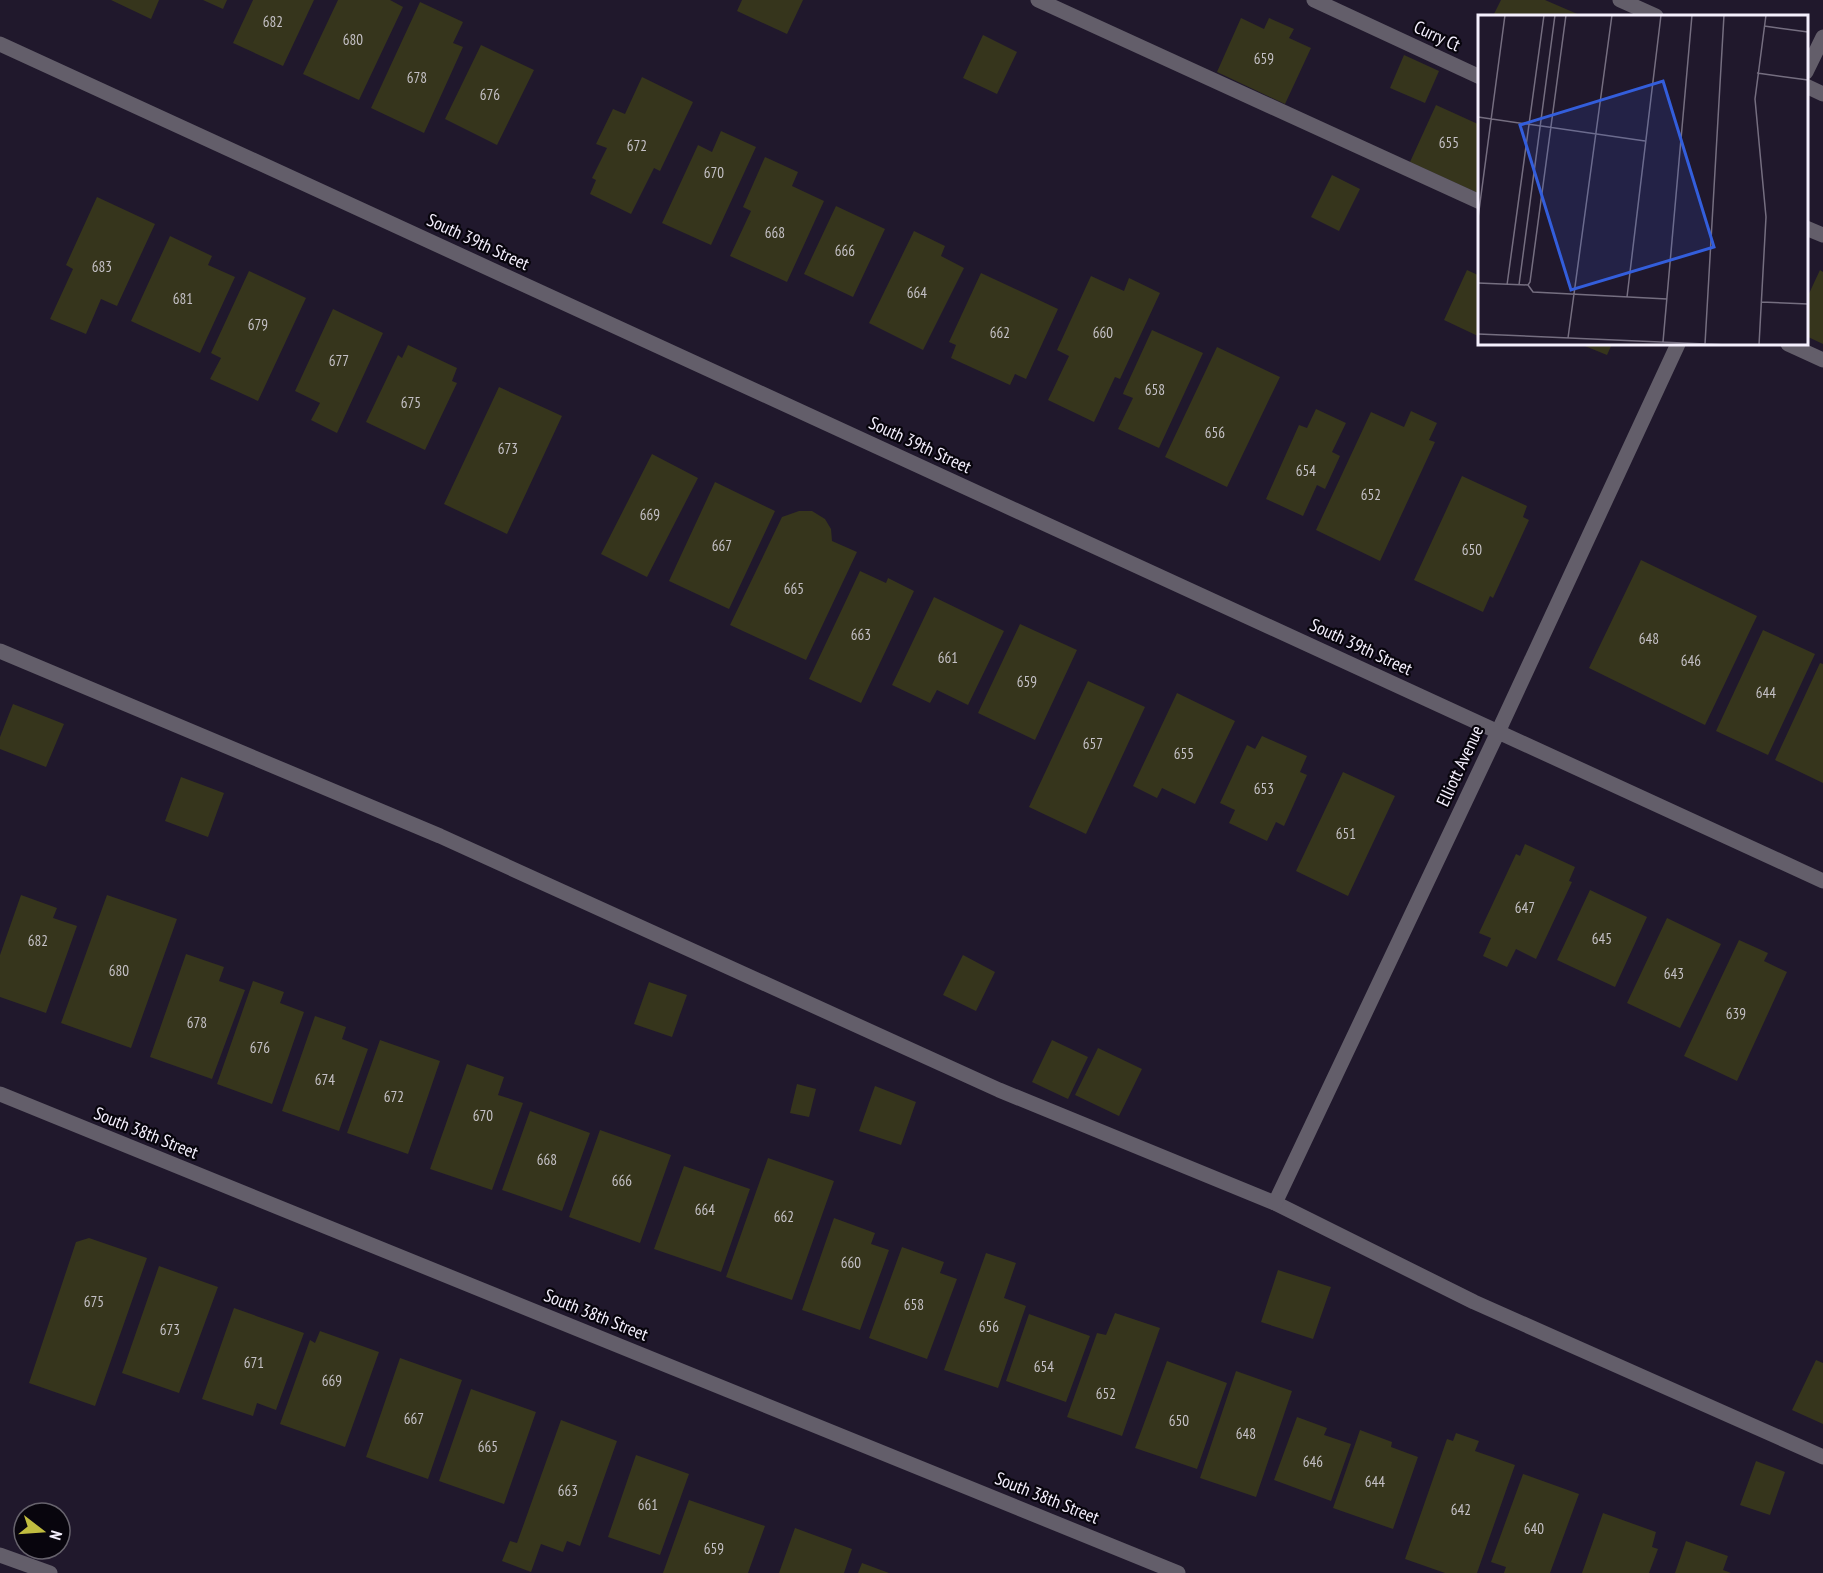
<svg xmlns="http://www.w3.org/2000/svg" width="1823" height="1573" viewBox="0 0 1823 1573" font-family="'PT Sans Narrow',sans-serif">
<rect width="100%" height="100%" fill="#20182c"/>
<!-- building -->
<path fill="#36351c" d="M111,0H159L151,19Z
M203,0H227L223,9Z
M253,0H314L283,66L233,43Z
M338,0H390L403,7L359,100L303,74Z
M742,0H803L787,34L737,11Z
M1501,0H1545L1582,16H1493Z
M420,2L463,22L453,43L463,47L424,133L371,108Z
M1241,18L1264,29L1269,18L1294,29L1289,38L1311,48L1285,104L1217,72Z
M983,35L1017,52L997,94L963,78Z
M481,45L534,70L497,145L445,119Z
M1404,55L1439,71L1425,103L1390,88Z
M642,77L693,102L660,171L654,168L631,214L590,194L596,180L592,178L607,148L596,144L613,109L625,114Z
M1436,105L1480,125V194L1410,162Z
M721,131L756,147L711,245L662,223L698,145L712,152Z
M765,157L798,172L792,186L824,201L787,282L730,256L751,211L743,207Z
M1332,175L1360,189L1339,231L1311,217Z
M97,197L155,224L117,306L101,299L86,334L50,319L73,269L66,265Z
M836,206L885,229L853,297L804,274Z
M914,231L945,246L941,256L964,268L923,350L869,323Z
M170,236L212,256L208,265L235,277L200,353L131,321Z
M1467,270L1480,276V337L1444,320Z
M1820,270L1823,272V344L1806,336V300Z
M249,271L306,298L258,401L210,379L221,358L211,353Z
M981,273L1058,309L1026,379L1015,374L1010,385L951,358L956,345L949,342Z
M1091,276L1124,291L1129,278L1160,293L1120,379L1115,377L1094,422L1048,400L1069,356L1057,350Z
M333,309L383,333L337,433L311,420L320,403L295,391Z
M1152,330L1203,353L1159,448L1118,429L1133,398L1123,394L1124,391Z
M1580,344H1612L1607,355Z
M408,345L457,368L452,381L457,383L425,450L366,422L398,355L402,358Z
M1217,347L1280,377L1227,487L1165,457Z
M499,387L562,416L507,534L444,504Z
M1316,409L1346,423L1332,452L1340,456L1325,489L1317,485L1303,516L1266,499L1299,425L1307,428Z
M1411,411L1437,423L1429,440L1435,442L1380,561L1316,530L1371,412L1404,427Z
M652,454L698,478L647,577L601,554Z
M1462,476L1527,506L1523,517L1529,520L1493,598L1490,596L1483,612L1414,580Z
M715,482L775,511L729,609L669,581Z
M799,511H812L825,519L831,529L832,541L857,552L806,660L730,625L782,517Z
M1641,560L1757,616L1705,725L1589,668Z
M860,571L886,583L888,578L914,591L861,703L809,679Z
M934,597L1004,631L968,705L937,690L930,703L892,685Z
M1020,624L1077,650L1035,740L978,713Z
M1763,630L1815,654L1768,755L1716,731Z
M1820,663L1823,664V783L1775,760Z
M1088,681L1145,707L1086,834L1029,807Z
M1177,693L1235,721L1195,804L1162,788L1157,798L1133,786Z
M13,704L64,724L46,767L0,749V737Z
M1262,736L1307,756L1300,772L1307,775L1284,826L1276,822L1267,841L1229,823L1235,810L1220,803L1247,745L1255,749Z
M1343,772L1395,796L1348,896L1296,871Z
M181,777L224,793L208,837L165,821Z
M1525,844L1575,867L1569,881L1572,882L1536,959L1516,949L1507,967L1483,956L1491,938L1479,933L1516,854L1520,856Z
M1590,890L1647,917L1615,987L1557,960Z
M21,895L57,908L53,918L77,926L46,1013L0,997V955Z
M107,895L177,919L131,1048L61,1023Z
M1667,918L1721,944L1680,1028L1627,1003Z
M1739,940L1768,953L1764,961L1787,972L1737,1081L1684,1056Z
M186,954L224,967L219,981L245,990L212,1079L150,1057Z
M963,955L995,972L976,1011L943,995Z
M253,981L284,992L280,1003L304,1012L272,1104L217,1084Z
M649,982L687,995L672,1037L634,1024Z
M315,1016L346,1027L342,1039L368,1049L339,1131L282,1111Z
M380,1040L440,1061L408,1154L347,1133Z
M1052,1040L1088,1057L1068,1099L1032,1082Z
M1098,1048L1142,1069L1119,1116L1075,1095Z
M467,1064L504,1077L498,1095L523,1103L492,1190L430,1169Z
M797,1084L816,1089L809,1117L790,1113Z
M875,1086L916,1102L901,1145L859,1131Z
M530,1111L590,1133L562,1211L502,1190Z
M600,1130L671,1155L640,1243L569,1217Z
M768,1158L834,1181L792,1300L726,1277Z
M684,1166L750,1189L721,1272L654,1249Z
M834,1218L875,1233L871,1244L889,1250L860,1330L802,1310Z
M89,1238L147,1258L95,1406L29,1383L76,1242Z
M902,1247L944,1262L940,1273L957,1279L927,1359L869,1338Z
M986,1253L1016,1263L1004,1298L1026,1306L998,1388L944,1370Z
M159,1266L218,1287L179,1393L122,1373Z
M1278,1270L1331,1287L1313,1339L1261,1322Z
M234,1308L304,1333L276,1410L257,1403L253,1416L202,1399Z
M1115,1313L1160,1328L1122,1436L1067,1417L1097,1333L1106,1335Z
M1029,1314L1090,1336L1066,1402L1006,1381Z
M320,1331L379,1352L345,1447L280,1424L310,1340L315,1343Z
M400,1358L462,1380L428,1479L366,1457Z
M1816,1360L1823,1363V1424L1792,1410Z
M1167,1361L1227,1383L1197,1469L1135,1448Z
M1236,1371L1292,1391L1256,1497L1200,1478Z
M471,1389L536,1412L504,1504L439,1481Z
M1297,1417L1327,1428L1324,1435L1351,1444L1331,1501L1274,1480Z
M561,1420L617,1441L580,1546L567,1541L563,1552L541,1544L531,1572L502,1561L510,1541L517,1543Z
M1360,1430L1392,1442L1391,1447L1418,1457L1393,1529L1333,1508Z
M1456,1433L1479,1441L1475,1451L1515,1465L1477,1573H1445L1405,1559L1447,1439L1453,1441Z
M636,1455L689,1474L660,1555L608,1537Z
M1756,1461L1785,1472L1770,1515L1740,1505Z
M1523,1474L1579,1494L1550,1573H1504L1506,1567L1491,1562Z
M689,1500L765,1526L748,1573H663Z
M1603,1513L1656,1532L1652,1547L1658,1549L1649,1573H1582Z
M795,1528L852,1549L844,1573H779Z
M1686,1541L1728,1556L1723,1570L1731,1573H1675Z
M862,1563L889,1573H858Z"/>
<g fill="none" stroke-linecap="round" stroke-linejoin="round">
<!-- lane -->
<path stroke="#635e6a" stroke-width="15" d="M1620,0L1656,16
M0,651L440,836L999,1090L1275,1203L1474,1302L1823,1457"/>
<!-- street -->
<path stroke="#635e6a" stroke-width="15" d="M1038,0L1480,202
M1314,0L1480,77
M0,44L1823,881
M1806,72L1823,37
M1806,86L1823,94
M1806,228L1823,235
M1788,344L1823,360
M0,1094L1178,1573
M1275,1203L1498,732L1678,344
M0,1555L50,1573"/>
</g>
<g text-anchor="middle" stroke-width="4.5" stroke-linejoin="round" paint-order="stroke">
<!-- number labels -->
<g font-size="15" fill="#c5c1c6">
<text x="273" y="27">682</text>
<text x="353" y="45">680</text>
<text x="1264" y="64">659</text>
<text x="417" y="83">678</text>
<text x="490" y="100">676</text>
<text x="1449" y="148">655</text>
<text x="637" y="151">672</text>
<text x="714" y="178">670</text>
<text x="775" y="238">668</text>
<text x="845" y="256">666</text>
<text x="102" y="272">683</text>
<text x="917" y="298">664</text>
<text x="183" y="304">681</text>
<text x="258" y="330">679</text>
<text x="1000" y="338">662</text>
<text x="1103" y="338">660</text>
<text x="339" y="366">677</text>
<text x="1155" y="395">658</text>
<text x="411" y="408">675</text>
<text x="1215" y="438">656</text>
<text x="508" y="454">673</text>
<text x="1306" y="476">654</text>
<text x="1371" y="500">652</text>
<text x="650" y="520">669</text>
<text x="722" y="551">667</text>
<text x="1472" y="555">650</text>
<text x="794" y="594">665</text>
<text x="861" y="640">663</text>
<text x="1649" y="644">648</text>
<text x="948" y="663">661</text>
<text x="1691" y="666">646</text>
<text x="1027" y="687">659</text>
<text x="1766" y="698">644</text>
<text x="1093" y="749">657</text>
<text x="1184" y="759">655</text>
<text x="1264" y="794">653</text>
<text x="1346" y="839">651</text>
<text x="1525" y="913">647</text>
<text x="1602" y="944">645</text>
<text x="38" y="946">682</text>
<text x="119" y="976">680</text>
<text x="1674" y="979">643</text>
<text x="1736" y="1019">639</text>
<text x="197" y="1028">678</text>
<text x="260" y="1053">676</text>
<text x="325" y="1085">674</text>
<text x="394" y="1102">672</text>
<text x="483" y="1121">670</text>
<text x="547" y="1165">668</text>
<text x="622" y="1186">666</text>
<text x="705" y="1215">664</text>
<text x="784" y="1222">662</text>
<text x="851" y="1268">660</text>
<text x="94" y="1307">675</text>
<text x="914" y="1310">658</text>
<text x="989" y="1332">656</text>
<text x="170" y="1335">673</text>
<text x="254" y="1368">671</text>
<text x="1044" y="1372">654</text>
<text x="332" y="1386">669</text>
<text x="1106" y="1399">652</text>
<text x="414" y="1424">667</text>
<text x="1179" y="1426">650</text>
<text x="1246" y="1439">648</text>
<text x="488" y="1452">665</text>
<text x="1313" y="1467">646</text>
<text x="1375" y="1487">644</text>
<text x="568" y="1496">663</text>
<text x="648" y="1510">661</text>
<text x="1461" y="1515">642</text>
<text x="1534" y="1534">640</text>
<text x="714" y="1554">659</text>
</g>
<!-- street labels -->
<g font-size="18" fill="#f5f0fe" stroke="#08050d">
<text transform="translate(1437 36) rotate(25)" y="6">Curry Ct</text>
<text transform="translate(478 242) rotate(25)" y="6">South 39th Street</text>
<text transform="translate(920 445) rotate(25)" y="6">South 39th Street</text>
<text transform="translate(1361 647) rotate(25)" y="6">South 39th Street</text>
<text transform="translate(1460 766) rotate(-65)" y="6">Elliott Avenue</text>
<text transform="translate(146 1133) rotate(22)" y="6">South 38th Street</text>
<text transform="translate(596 1315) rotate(22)" y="6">South 38th Street</text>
<text transform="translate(1047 1498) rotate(22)" y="6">South 38th Street</text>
</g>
</g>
<!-- overview -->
<g transform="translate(1478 15)">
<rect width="330" height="330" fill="#20182c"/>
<path fill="none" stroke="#756e80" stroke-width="1.5" d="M286,11L330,17M279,58L330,65M0,102L167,126M0,203L27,0M0,268L50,270L52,267L88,0M29,270L66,0M41,270L77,0M50,270L55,277L189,284M149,282L183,0M283,287L330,289M0,319L250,330M90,323L134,0M185,327L214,0M227,329L246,0M281,330L288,202L277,84L288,0"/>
<path fill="#335edc" fill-opacity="0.15" stroke="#335edc" stroke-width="3" d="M185,66L236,232L93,275L42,110Z"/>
<rect width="330" height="330" fill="none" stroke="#f5f0fe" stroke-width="3"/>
</g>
<!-- north arrow -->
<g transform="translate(42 1531) rotate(107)"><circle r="28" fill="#08050d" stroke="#67636d" stroke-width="1.5"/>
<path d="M0-4.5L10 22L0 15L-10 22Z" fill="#c1bd40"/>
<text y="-9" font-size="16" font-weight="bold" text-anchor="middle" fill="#f5f0fe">N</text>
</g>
</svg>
